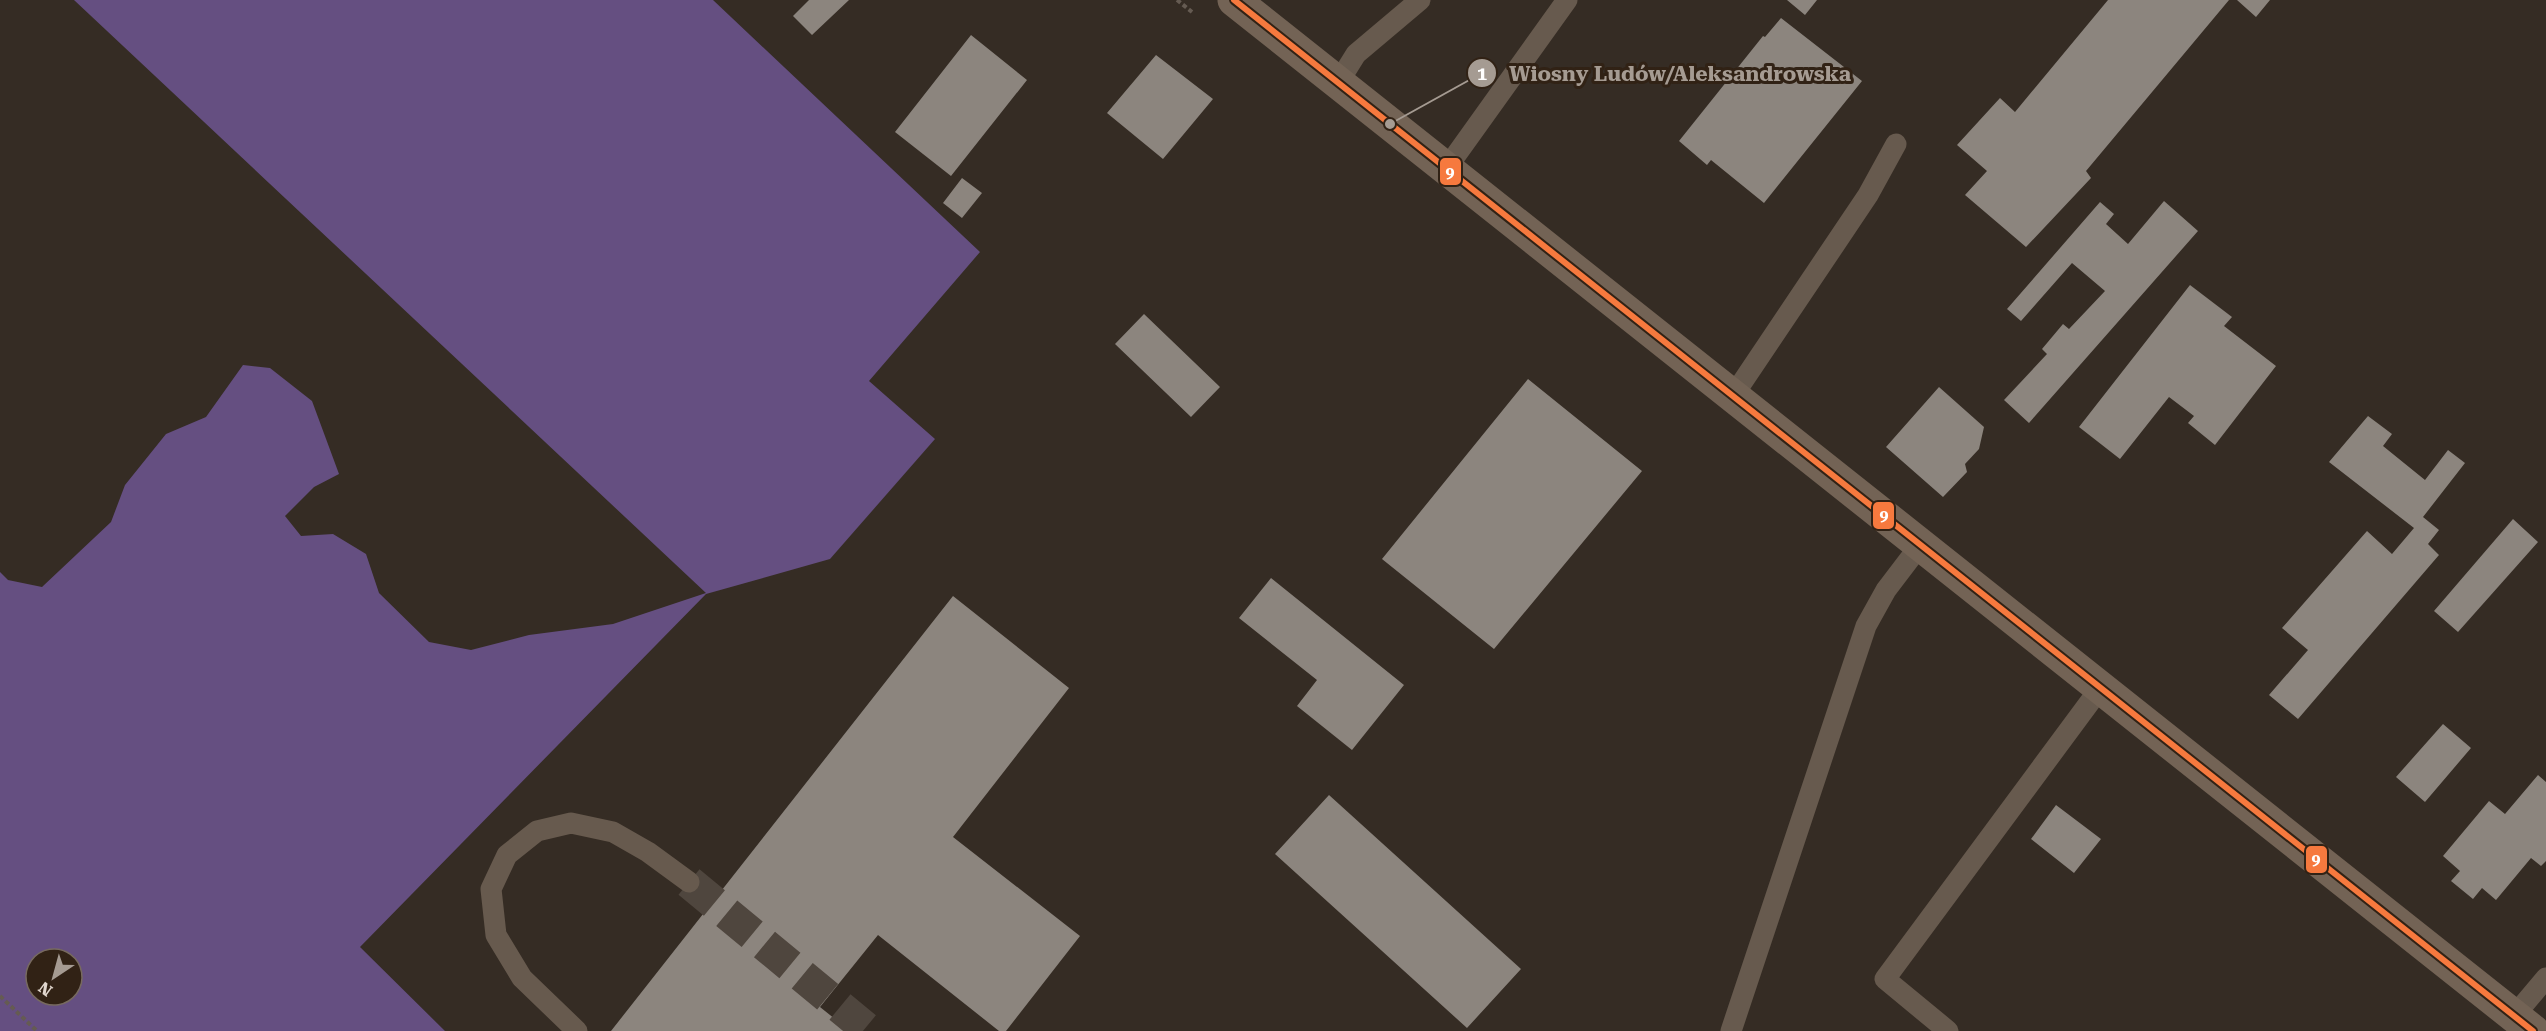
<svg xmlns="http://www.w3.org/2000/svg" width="2546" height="1031" viewBox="0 0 2546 1031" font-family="'Roboto Serif',serif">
<rect width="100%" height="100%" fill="#352c24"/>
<!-- forest -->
<path fill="#654f81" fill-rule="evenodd" d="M74,0H713L980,252L869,381L935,439L830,559L706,594L360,947L445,1031H0V572L8,580L42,587L111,522L125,485L166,434L206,417L243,365L270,368L312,401L339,474L314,487L285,516L301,536L333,534L366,554L379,593L429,642L471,650L529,635L613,624L706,593ZM36,959H72V995H36Z"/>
<!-- building -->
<path fill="#8c857e" d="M809,0H849L812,35L793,16Z
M1787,0H1817L1805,15Z
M2108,0H2229L2086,171L2091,178L2026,247L1965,195L1987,171L1957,145L2000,98L2015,112Z
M2237,0H2270L2256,17Z
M1781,18L1862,81L1764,203L1711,160L1707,165L1679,141L1763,36L1765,37Z
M971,35L1027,80L951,176L895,132Z
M1156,55L1213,99L1163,159L1107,113Z
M962,178L982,193L962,218L943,203Z
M2164,201L2198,231L2029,423L2004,400L2047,354L2042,349L2063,324L2069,329L2105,291L2072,263L2021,321L2007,309L2100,202L2114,214L2106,224L2128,244Z
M2190,285L2232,317L2224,326L2276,366L2215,445L2188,423L2194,416L2169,397L2120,459L2079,427Z
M1144,314L1220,387L1191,417L1115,344Z
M1528,379L1642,471L1494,649L1382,559Z
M1939,387L1984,427L1979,449L1965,464L1967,472L1943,497L1886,447Z
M2368,416L2392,434L2383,446L2425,480L2448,450L2465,463L2423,517L2439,530L2428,544L2439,555L2298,719L2269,695L2308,650L2282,628L2367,531L2392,554L2414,528L2329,462Z
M2513,519L2538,542L2458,632L2434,611Z
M1271,578L1404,685L1352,750L1297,706L1317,680L1239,618Z
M953,596L1069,688L953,837L1080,936L1006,1031H999L878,935L820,1007L850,1031H611Z
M2443,724L2471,748L2425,802L2396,777Z
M2538,775L2546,782V861L2541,866L2531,858L2496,900L2482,888L2473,899L2451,881L2460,871L2443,856L2489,801L2505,814Z
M1329,795L1521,969L1467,1028L1275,854Z
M2056,805L2101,839L2074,873L2031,839Z"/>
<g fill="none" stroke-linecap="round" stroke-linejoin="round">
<!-- street-tunnel -->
<path stroke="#4f463e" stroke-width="33" stroke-dasharray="33 16" stroke-linecap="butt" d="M689,882L869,1031"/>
<!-- path -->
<path stroke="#655b52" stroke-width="4" stroke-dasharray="4.5 3" stroke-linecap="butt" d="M1177,0L1192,12
M0,996L37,1031"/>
<!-- lane -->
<path stroke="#675a4e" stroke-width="21" d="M1338,83L1356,54L1420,0
M1446,169L1567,0
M1733,396L1868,195L1896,144
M2514,1016L2546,978
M577,1031L522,978L496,935L491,889L507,855L537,831L571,823L613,832L648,852L689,882
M1731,1031L1866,626L1886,590L1921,544
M1948,1031L1885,979L2101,687"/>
<!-- secondary -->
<path stroke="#736355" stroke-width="33" d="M1234,0L2533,1031"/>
<!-- bus-1 casing -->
<g stroke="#312215" stroke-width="10">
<path id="bus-1" d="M1234,0L2533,1031"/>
</g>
<!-- bus-1 -->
<use href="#bus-1" stroke="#f6793e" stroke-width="6"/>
</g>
<!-- callouts -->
<path fill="none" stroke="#a59b92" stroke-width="2" d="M1390 124L1482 73"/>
<g fill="#a59b92" stroke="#312215" stroke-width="2">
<circle cx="1390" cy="124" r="6"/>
<circle cx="1482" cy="73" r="15"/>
</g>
<g font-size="18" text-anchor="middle" font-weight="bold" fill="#fff">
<text x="1482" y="80">1</text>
</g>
<g font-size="21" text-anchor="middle" font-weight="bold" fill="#a59b92" stroke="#312215" stroke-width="6" stroke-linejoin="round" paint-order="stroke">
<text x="1680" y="81">Wiosny Ludów/Aleksandrowska</text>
</g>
<g stroke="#312215" stroke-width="2">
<rect x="1439" y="157" width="23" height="29" rx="6" fill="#f6793e"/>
<rect x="1872" y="501" width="23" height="29" rx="6" fill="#f6793e"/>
<rect x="2305" y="845" width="23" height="29" rx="6" fill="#f6793e"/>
</g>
<g font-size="16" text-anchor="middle" font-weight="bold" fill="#fff">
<text x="1450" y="178">9</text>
<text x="1884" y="521">9</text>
<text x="2316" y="865">9</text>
</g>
<!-- north arrow -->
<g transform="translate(54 977) rotate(216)"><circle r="28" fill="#312215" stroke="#776a5f" stroke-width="1.5"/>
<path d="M0-4.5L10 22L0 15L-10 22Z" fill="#a59b92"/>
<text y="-9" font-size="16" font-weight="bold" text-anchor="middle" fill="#e1d7ce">N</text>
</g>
</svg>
